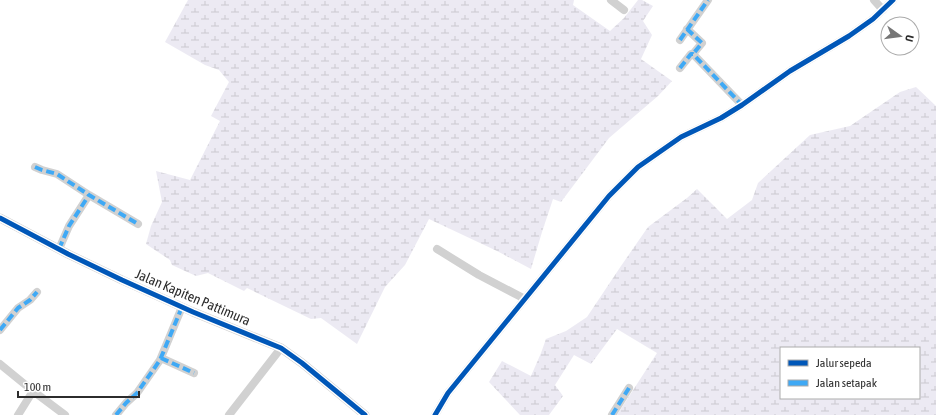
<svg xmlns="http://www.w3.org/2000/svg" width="936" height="415" viewBox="0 0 936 415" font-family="'Asap Condensed',sans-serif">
<defs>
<pattern id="wetland-marsh" width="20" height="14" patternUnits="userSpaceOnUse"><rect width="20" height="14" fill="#eceaf3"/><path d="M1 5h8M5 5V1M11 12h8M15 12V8" fill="none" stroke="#cbc9d0"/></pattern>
</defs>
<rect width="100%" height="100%" fill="#fff"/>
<!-- wetland -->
<path fill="url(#wetland-marsh)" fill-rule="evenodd" d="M188,0H574L573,5L610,31L624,18L638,0H642L653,6L643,21L652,35L641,59L672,81L658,96L609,138L561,202L553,199L542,232L531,269L497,251L429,219L405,265L385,287L357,344L321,318L311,319L247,288L244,291L208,273L196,276L172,265L170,260L146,244L151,226L162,202L156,171L190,180L220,121L211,116L229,82L219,70L205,65L165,42Z
M916,87L936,106V415H617L657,353L617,329L591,364L574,355L555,385L563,396L549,415H520L489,382L502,361L531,376L541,353L546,339L566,331L587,317L621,266L648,227L687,198L697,189L727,219L752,200L758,183L810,135L850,126L900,92ZM781,348H919V398H781Z"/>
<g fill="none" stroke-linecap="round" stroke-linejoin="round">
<!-- minor -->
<path stroke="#d1d1d1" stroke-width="8" d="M611,0L624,10
M874,0L883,10
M687,29L702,43L693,54
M680,40L708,0
M680,68L691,54H693L742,105
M35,167L42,170L57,174L89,195L138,224
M59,249L69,226L89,195
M437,249L479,275L525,299
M0,330L18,308L30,300L37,292
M161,358L194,373
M0,364L33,391L65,415
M18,415L33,391
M116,415L126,403L137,393L160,360L182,307
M229,415L281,348
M435,415L448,393L609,196L638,167L681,137L721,118L742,105L790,71L849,36L873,19L893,0
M612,415L629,388"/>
<!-- tertiary -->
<path stroke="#d1d1d1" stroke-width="9" d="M0,218L68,254L122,280L193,312L281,348L302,363L365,415"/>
<!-- quiet -->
<path stroke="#3fa9f5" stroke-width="4" stroke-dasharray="8 4" stroke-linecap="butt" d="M687,29L702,43L693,54
M680,40L708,0
M680,68L691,54H693L742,105
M35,167L42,170L57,174L89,195L138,224
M59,249L69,226L89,195
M0,330L18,308L30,300L37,292
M161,358L194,373
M116,415L126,403L137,393L160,360L182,307
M612,415L629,388"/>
<!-- cycleway casing -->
<g stroke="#fff" stroke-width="8">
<path id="cycleway" d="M0,218L68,254L122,280L193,312L281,348L302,363L365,415
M435,415L448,393L609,196L638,167L681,137L721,118L742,105L790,71L849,36L873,19L893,0"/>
</g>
<!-- cycleway -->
<use href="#cycleway" stroke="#0057b8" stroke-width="5"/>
</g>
<g text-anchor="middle" stroke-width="4" stroke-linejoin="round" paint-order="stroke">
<!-- street labels -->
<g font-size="14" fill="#2c2c2c" stroke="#fff">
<text transform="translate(193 297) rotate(23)" y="5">Jalan Kapiten Pattimura</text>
</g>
</g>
<!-- legend -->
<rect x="780" y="347" width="140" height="52" fill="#ffffff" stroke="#ababab"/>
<rect x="788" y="360" width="20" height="6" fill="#0057b8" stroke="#ababab"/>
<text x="816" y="367" font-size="12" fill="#2c2c2c">Jalur sepeda</text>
<rect x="788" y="380" width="20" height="6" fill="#3fa9f5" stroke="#ababab"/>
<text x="816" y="387" font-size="12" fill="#2c2c2c">Jalan setapak</text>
<!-- north arrow -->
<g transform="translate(900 36) rotate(104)"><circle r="19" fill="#ffffff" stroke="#ababab"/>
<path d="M0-3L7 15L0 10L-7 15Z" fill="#767676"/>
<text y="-6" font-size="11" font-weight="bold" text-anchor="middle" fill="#2c2c2c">U</text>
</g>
<!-- scale -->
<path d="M18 391v6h121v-6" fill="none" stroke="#2c2c2c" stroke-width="2"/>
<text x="24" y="391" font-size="12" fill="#2c2c2c" stroke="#ffffff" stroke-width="3" paint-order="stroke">100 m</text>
</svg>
